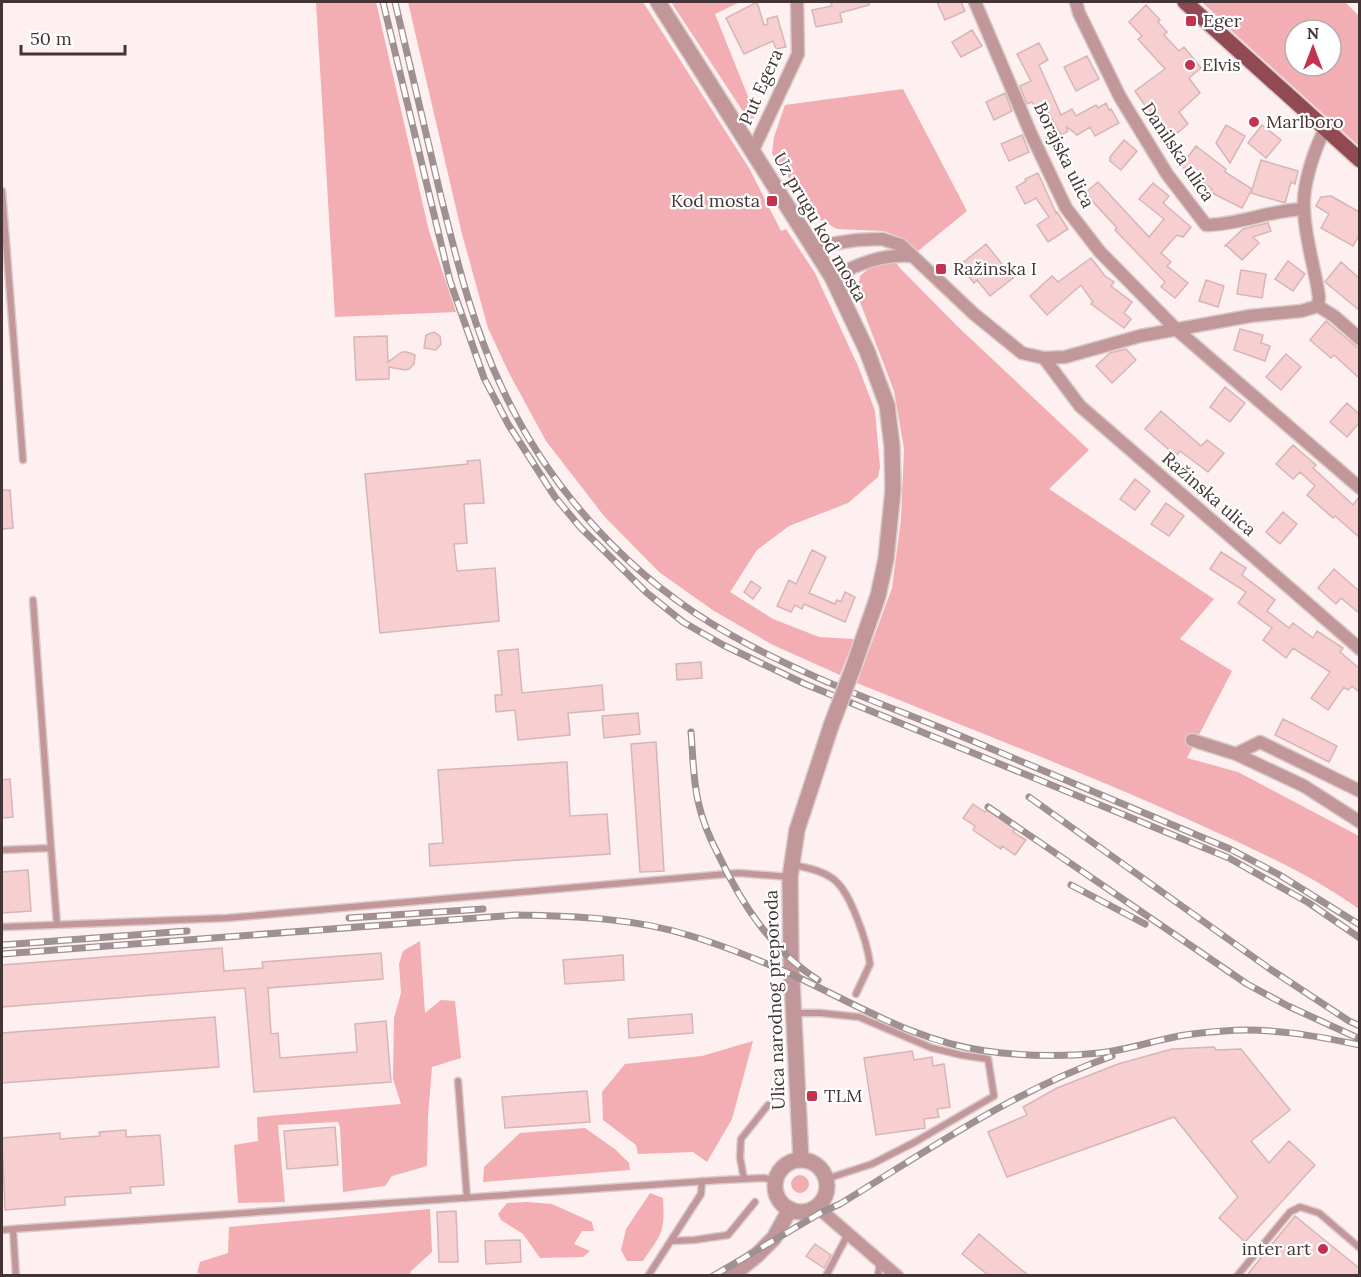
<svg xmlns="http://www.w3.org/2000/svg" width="1361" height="1277" viewBox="0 0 1361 1277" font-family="Lora,serif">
<rect width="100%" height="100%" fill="#feeff0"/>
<!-- green -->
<path fill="#f2aeb3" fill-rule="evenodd" d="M316,2H376L429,231L456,312L335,317Z
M408,2H643L749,168L781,231L786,229L815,273L858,366L875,411L880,467L878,477L848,503L789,526L757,550L730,592L773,619L819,637L854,639L840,675L773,645L714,611L659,572L604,516L546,441L509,373L488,328L462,234Z
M671,2H740L715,14L753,109L754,118L748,119Z
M1202,2H1345L1359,16V146L1236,35ZM1295,30H1331V66H1295Z
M903,89L967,211L918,251L898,236L883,231L837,229L817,218L772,154L774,137L785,105Z
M895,260L899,267L956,325L1089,450L1049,489L1214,599L1180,639L1232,671L1187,758L1238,772L1359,836V909C1309,873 1251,848 1194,822C1083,772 970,729 857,683L892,588L901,519L904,449L894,391L857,294L860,276L874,264Z
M420,941L425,1013L441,1000L455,1001L461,1058L432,1067L428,1116L427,1166L392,1176L385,1186L343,1192L340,1127L338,1122L278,1125L285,1202L238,1203L234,1145L258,1141L257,1117L401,1104L393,1079L394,1018L401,993L399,964L403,951Z
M753,1041L732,1119L707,1162L693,1152L638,1154L636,1145L603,1120L602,1092L625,1064L702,1056Z
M585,1128L616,1150L629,1163L630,1170L483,1182L484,1167L520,1133Z
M791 1184a9 9 0 1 1 18 0a9 9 0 1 1-18 0Z
M650,1193L663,1198C665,1233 662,1233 643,1261H627L621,1250L626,1229Z
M527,1202L552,1204L592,1222L594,1231H582L574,1244L590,1251L583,1257L540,1258L523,1234L501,1220L498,1214L507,1203Z
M430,1209L432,1252L410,1272L411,1275L213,1276L197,1273L200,1262L228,1253L229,1227Z"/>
<!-- building -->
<path fill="#f7cfd1" stroke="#d6b5b7" stroke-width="1.5" d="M757,2L764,25L768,24L767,19L777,16L786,47L776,49L773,41L744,54L726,18Z
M831,2H869V5L840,13L842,22L816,27L812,10L832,6Z
M937,2H961L965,11L945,20Z
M1146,5L1160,20L1158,22L1167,32L1164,35L1179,51L1184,47L1201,68L1189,78L1200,93L1179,112L1188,124L1168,141L1156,127L1159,125L1149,110L1154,103L1146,107L1135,91L1165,69L1138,39L1142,36L1129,22Z
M972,30L982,46L961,57L952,42Z
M1039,43L1048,60L1039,65L1061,115L1072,109L1076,116L1096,105L1098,108L1106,103L1109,110L1111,109L1119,123L1095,136L1090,127L1077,135L1066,126L1068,131L1061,135L1046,108L1037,112L1032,102L1027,104L1020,86L1031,81L1017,54Z
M1087,56L1099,79L1076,91L1064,67Z
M1005,93L1012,111L994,120L986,102Z
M1226,125L1245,136L1230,163L1216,143Z
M1262,125L1281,140L1266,158L1248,143Z
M1022,135L1029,152L1009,161L1001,144Z
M1124,140L1137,151L1121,170L1110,161V157Z
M1196,146L1226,169L1225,172L1252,189L1242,208L1210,192L1212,189L1181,166Z
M1261,160L1298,171L1295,184L1291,182L1285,203L1251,193Z
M1038,173L1056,213L1057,212L1068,229L1048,242L1037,225L1049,217L1036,198L1025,204L1016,187L1026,181L1025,179Z
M1098,182L1149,237L1164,219L1139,199L1153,183L1169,196L1163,203L1191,227L1183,237L1177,235L1161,253L1171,262L1167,266L1188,283L1175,298L1161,287L1165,282L1115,230L1117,228L1085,193Z
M1331,196L1359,212V235L1353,246L1321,228L1329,214L1316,206L1321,197Z
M1268,223L1271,231L1253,237L1259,243L1242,260L1227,246H1225L1243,229Z
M986,244L1013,278L990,296L977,280L974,283L960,265Z
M1091,258L1105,276L1114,282L1111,286L1132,302L1124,313L1131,319L1124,328L1091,304L1093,302L1081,285L1047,315L1030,296L1052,276L1058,282Z
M1288,261L1305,274L1293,291L1275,279Z
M1341,262L1359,278V310L1325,282Z
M1241,270L1266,274L1262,298L1237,294Z
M1206,280L1224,286L1218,307L1199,301Z
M1326,321L1359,349V378L1334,355L1331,358L1310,340Z
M1240,329L1263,335L1261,343L1270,346L1265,361L1234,350Z
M434,332L440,336L441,344L436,350L424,348L426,335Z
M387,336L388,362L402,352H407L415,355L414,364L409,369L405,370L389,367V379L356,380L354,337Z
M1126,349L1136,360L1112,383L1096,366L1110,353Z
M1286,354L1301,367L1281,390L1266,377Z
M1225,387L1245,403L1230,422L1210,407Z
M1347,403L1359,414V423L1347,437L1330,422Z
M1161,411L1201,446L1207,440L1224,453L1208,472L1180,451L1176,456L1145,429Z
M1293,445L1316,465L1313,468L1353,505L1359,497V537L1335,516L1333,518L1307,495L1315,486L1300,472L1293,479L1276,464Z
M480,460L484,503L464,504L467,543L454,544L457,571L495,568L499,621L380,633L365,474L468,464L467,461Z
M1135,479L1150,491L1135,510L1120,499Z
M2,490H10L13,528L2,529Z
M1166,503L1184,516L1169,536L1151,524Z
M1283,512L1297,524L1280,544L1266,532Z
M812,550L826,557L809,593L835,604L837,600L841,602L845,592L855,597L845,622L804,604L802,609L795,605L791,612L777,606L789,580L796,584Z
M1221,552L1246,568L1242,575L1275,600L1267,611L1289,628L1293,623L1313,638L1317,631L1343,648L1340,652L1359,668V692L1352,686L1348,690L1344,687L1328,710L1311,698L1330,672L1293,648L1286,658L1263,640L1272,628L1238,603L1246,592L1210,569Z
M1334,569L1359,591V613L1341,598L1336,604L1318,588Z
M751,581L761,588L753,599L744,592Z
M518,649L522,693L602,685L604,710L568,713L570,735L518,740L515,710L496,712L495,695H502L498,651Z
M701,662L702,678L677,680L676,664Z
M638,713L640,734L604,738L602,716Z
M1283,719L1337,746L1329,762L1275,735Z
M656,742L664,871L640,872L631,744Z
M567,762L570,816L607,814L610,854L430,866L429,844L443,843L438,770Z
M10,779L13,817L2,818V780Z
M973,804L985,812L987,810L1015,829L1013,832L1026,840L1015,855L1002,846L1001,849L973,830L975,826L963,818Z
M28,870L31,911L2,913V872Z
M222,948L224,971L263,968L262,962L381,953L383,979L268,988L271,1034L278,1033L280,1058L357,1052L355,1024L386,1021L391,1082L254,1092L245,988L2,1007V965Z
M623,955L624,980L565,984L563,960Z
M692,1014L693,1033L629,1038L628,1019Z
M215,1017L219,1067L2,1083V1033Z
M1214,1047L1216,1050L1241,1049L1290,1110L1251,1141L1269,1163L1289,1141L1315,1165L1245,1242L1219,1218L1238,1197L1174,1117L1007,1177L988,1132L1027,1115L1023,1107L1057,1088L1118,1064L1172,1049Z
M912,1051L914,1060L932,1057L933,1066L944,1064L950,1107L937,1109L939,1117L924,1119L925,1128L876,1135L864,1058Z
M587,1091L590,1122L505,1128L502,1097Z
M335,1127L338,1165L287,1169L284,1131Z
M126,1130V1137L160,1135L164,1185L130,1187L131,1193L65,1197V1205L5,1210L2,1138L60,1133V1139L100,1136L99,1132Z
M456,1211L458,1262H439L437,1212Z
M1295,1216L1359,1268V1275H1247Z
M979,1234L1013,1263L1028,1275H988L962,1254Z
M520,1240L521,1262L486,1264L485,1241Z
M815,1244L831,1255L824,1268L806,1256Z"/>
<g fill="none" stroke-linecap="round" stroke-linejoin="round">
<!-- service casing -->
<g stroke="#d9cacb" stroke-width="9">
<path id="service" d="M2,191L23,460
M51,848L57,925
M2,850L51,848L33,600
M793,865C833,872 842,880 857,918C863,933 868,948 870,964L856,994
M2,927L227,918L738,873L790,877
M794,1013H820L859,1017L932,1048L961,1055L988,1059L994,1096L915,1142L872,1164L826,1179
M458,1081L467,1198
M744,1179L740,1157L741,1139L768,1105
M2,1230L13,1229
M671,1241L694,1240L728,1235L755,1202
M16,1276L13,1229L722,1180L763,1178L776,1180
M648,1276L701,1194L702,1181
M826,1276L848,1234
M878,1276L880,1261
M1237,1276L1290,1212L1300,1207L1319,1213L1360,1248"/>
</g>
<!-- minor casing -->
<g stroke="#d9cacb" stroke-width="15">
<path id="minor" d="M975,2L1031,134L1066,208L1100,252L1177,330L1360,488
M1076,2L1079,13L1120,97L1167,174L1206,225C1239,225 1270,210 1304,209
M753,150L798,54L797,2
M815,251L830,244L857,240L882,239L901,245L974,314L1022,353L1044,358L1065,357L1140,336L1250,316L1301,311L1318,306
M832,277C859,264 881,254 912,256
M1318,306L1319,297C1315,268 1305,239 1304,210C1302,186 1314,150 1325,129
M1318,306L1334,316L1360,339
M1044,358L1080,406L1360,649
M1192,740L1236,754L1304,786L1360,822
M1236,754L1260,742L1360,791
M816,1206L897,1276"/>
</g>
<!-- tertiary casing -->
<g stroke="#d9cacb" stroke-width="18">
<path id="tertiary" d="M658,2L832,277L867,351L887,405L892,446L893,490L886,559L878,596L853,668
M801,1160L791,961L790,877L797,830L831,726
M775 1186a26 26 0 1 1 52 0a26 26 0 1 1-52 0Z
M731,1276L757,1255L774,1238L790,1209"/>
</g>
<!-- primary casing -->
<g stroke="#d9cacb" stroke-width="18">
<path id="primary" d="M1185,2L1360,160"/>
</g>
<!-- service -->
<use href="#service" stroke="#c2979a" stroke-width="6"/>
<!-- minor -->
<use href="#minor" stroke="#c2979a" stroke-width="12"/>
<!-- tertiary -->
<use href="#tertiary" stroke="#c2979a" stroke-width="15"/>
<!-- primary -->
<use href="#primary" stroke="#924a52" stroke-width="15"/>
<!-- rail casing -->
<g stroke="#9f9192" stroke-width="7">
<path id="rail" d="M383,2L450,281L484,378L508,424L555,497L580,527L647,593L683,622L723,645L805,684L1229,858L1309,903L1360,938
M395,2C410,67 426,132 441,197C457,261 473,327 502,388C550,491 631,579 731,635C801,675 880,703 956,734C1047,772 1139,811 1230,849L1278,874L1360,925
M691,732C693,755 693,779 698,801C702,820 710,839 719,856C742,905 772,950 818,980
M1029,797L1270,969L1349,1021L1360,1026
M988,807L1247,984L1288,1006L1360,1039
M1071,885L1145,924
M349,918L483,909
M2,945L187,931
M2,954L516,915C574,916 635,918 691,936C725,946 761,961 793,975C855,1004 917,1042 986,1051C1023,1056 1062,1057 1099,1053C1126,1050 1153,1041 1179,1036C1194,1033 1210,1032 1224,1031C1269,1027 1316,1036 1360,1045
M713,1276L822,1212L840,1204C928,1150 1014,1091 1112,1056"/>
</g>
<!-- rail -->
<use href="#rail" stroke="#fff" stroke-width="4.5" stroke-dasharray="14" stroke-linecap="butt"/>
<!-- tertiary-bridge casing -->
<g stroke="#d9cacb" stroke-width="18" stroke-linecap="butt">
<path id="tertiary-bridge" d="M831,726L853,668"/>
</g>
<!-- tertiary-bridge -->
<use href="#tertiary-bridge" stroke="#c2979a" stroke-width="15"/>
</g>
<!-- markers -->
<g fill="#c33350" stroke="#fff" stroke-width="2">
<rect x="1185" y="15" width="12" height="12" rx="3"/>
<circle cx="1190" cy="65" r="6"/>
<circle cx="1254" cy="122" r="6"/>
<rect x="766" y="195" width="12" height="12" rx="3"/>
<rect x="935" y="263" width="12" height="12" rx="3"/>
<rect x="806" y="1090" width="12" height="12" rx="3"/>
<circle cx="1323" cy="1249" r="6"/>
</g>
<g text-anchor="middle" stroke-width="4.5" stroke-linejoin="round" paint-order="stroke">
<!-- poi labels -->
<g font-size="18" fill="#433536" stroke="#fff" text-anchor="start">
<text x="1203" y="27">Eger</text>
<text x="1202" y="71">Elvis</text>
<text x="1266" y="128">Marlboro</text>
<text x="760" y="207" text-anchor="end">Kod mosta</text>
<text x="953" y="275">Ražinska I</text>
<text x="824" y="1102">TLM</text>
<text x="1311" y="1255" text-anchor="end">inter art</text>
</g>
<!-- street labels -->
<g font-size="18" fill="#433536" stroke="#fff">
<text transform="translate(761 87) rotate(-66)" y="6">Put Egera</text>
<text transform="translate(1178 152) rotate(56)" y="6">Danilska ulica</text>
<text transform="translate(1064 155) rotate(64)" y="6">Borajska ulica</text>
<text transform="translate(820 227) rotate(60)" y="6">Uz prugu kod mosta</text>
<text transform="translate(1209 494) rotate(41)" y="6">Ražinska ulica</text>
<text transform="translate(775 1000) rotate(-92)" y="6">Ulica narodnog preporoda</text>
</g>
</g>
<!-- border -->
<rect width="1361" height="1277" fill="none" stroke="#433536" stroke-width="6"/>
<!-- north arrow -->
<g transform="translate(1313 48)"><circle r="28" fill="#ffffff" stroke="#b4aeaf" stroke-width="1.5"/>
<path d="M0-4.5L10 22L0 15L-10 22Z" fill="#c33350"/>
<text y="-9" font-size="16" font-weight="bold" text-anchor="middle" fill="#433536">N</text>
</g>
<!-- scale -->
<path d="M21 45v9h104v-9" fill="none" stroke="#433536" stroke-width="3"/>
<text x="30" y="45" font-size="18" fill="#433536" stroke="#ffffff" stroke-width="4.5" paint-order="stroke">50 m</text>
</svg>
